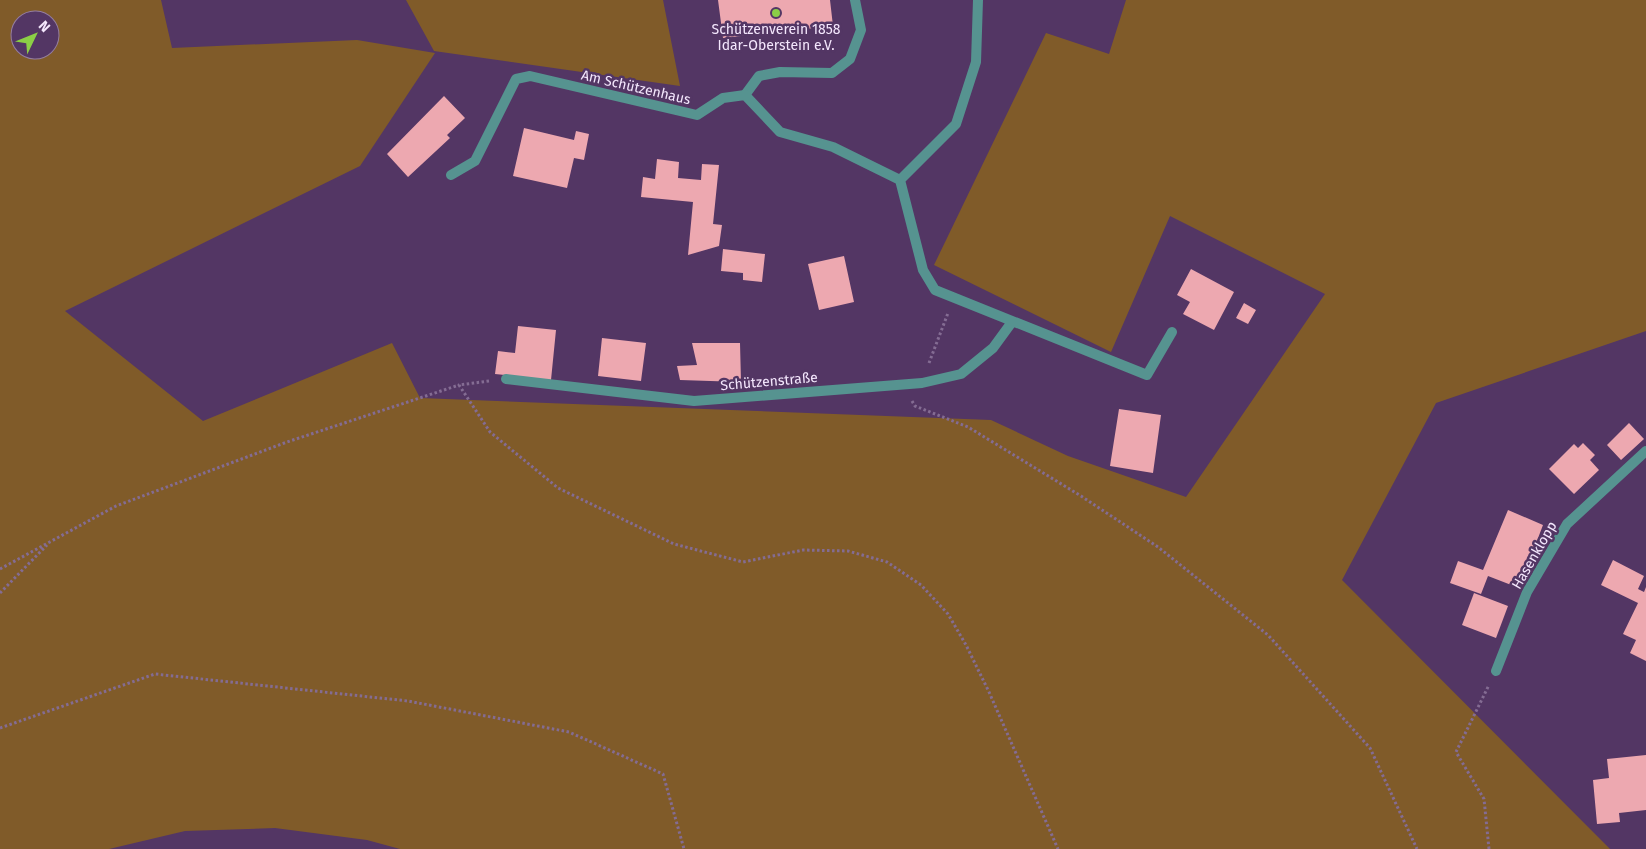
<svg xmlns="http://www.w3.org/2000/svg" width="1646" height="849" viewBox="0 0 1646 849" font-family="'Fira Sans',sans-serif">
<rect width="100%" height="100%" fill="#533664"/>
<!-- green -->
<path fill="#805b29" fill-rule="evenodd" d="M0,0H161L172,48L357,40L435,53L360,166L65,311L203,421L392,343L420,398L991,420L1068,456L1186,497L1325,294L1170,216L1111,352L934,265L1046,33L1109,54L1126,0H1646V331L1436,403L1342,580L1610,849H400L367,840L275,828L185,831L109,849H0ZM20,20H50V50H20Z
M406,0H663L680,86L434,51Z"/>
<!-- building -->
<path fill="#eda8b0" d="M718,0H830L833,26L723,38Z
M444,96L465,118L447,135L450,138L408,177L387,154Z
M524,128L574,140L576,131L589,134L584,160L574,158L567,188L513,176Z
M657,159L679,162L678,178L701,180L702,164L719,165L713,224L722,225L719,246L688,255L693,202L641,197L643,177L655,179Z
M723,249L765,254L762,282L743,280V273L721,271Z
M844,256L854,302L819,310L808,264Z
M1191,269L1234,292L1214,330L1183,314L1190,302L1177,295Z
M1244,303L1256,310L1248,324L1236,318Z
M518,326L556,330L551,380L495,374L498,351L515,353Z
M602,338L646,343L641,381L598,376Z
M692,343H740L741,382L680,380L677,366L697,365Z
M1119,409L1161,415L1153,473L1110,466Z
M1629,423L1644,439L1621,460L1607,445Z
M1583,443L1595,455L1590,460L1599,470L1574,494L1549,469L1574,444L1578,448Z
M1508,510L1543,525L1519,588L1488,576L1481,594L1450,583L1458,561L1483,570Z
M1613,560L1644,576L1638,589L1644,592L1646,587V661L1630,653L1636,640L1623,634L1638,603L1601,585Z
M1474,593L1508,606L1496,638L1462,625Z
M1646,755V810L1619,813L1620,822L1597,824L1593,780L1609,778L1607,759Z"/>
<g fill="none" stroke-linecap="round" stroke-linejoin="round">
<!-- path -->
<path stroke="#846c93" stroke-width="3" stroke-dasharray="2.5 2.5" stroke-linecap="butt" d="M929,363L948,313
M489,381L459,385L490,432L558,488L674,544L743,562L803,550L848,551L887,562L921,585L948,614L966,645L989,692L1058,849
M912,401L915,406L968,427L1081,496L1158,547L1268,635L1370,748L1417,849
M0,569L116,506L287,442L459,385
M0,593L47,545
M0,728L155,674L408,701L569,732L663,774L684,849
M1489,849L1484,799L1456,752L1489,685"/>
<!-- lane -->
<path stroke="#569390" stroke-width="10" d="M745,95L759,76L780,72L832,73L850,59L861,30L855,0"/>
<!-- street -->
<path stroke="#569390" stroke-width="10" d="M451,175L475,161L516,79L530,76L697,115L723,98L745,95L780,132L833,147L900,180
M900,180L923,270L935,290L1147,375L1172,332
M900,180L956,124L976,62L978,0
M506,379L694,401L922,383L961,374L993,348L1012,322
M1496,671L1527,592L1567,524L1646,451"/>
</g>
<!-- markers -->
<circle fill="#8bce46" stroke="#533664" stroke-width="2" cx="776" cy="13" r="5"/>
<g text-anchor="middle" stroke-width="5" stroke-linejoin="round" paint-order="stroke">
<!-- poi labels -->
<g font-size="14" fill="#f4e7fd" stroke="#533664">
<text x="776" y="34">Schützenverein 1858<tspan x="776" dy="16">Idar-Oberstein e.V.</tspan></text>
</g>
<!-- street labels -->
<g font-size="14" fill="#f4e7fd" stroke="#533664">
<text transform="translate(636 87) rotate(13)" y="5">Am Schützenhaus</text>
<text transform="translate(769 381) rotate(-5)" y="5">Schützenstraße</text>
<text transform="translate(1534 555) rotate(-60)" y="5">Hasenklopp</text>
</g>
</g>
<!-- north arrow -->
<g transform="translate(35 35) rotate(47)"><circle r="24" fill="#533664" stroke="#937da1"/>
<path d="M0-4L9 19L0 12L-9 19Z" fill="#8bce46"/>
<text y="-8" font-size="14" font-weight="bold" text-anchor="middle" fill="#f4e7fd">N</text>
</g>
</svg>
